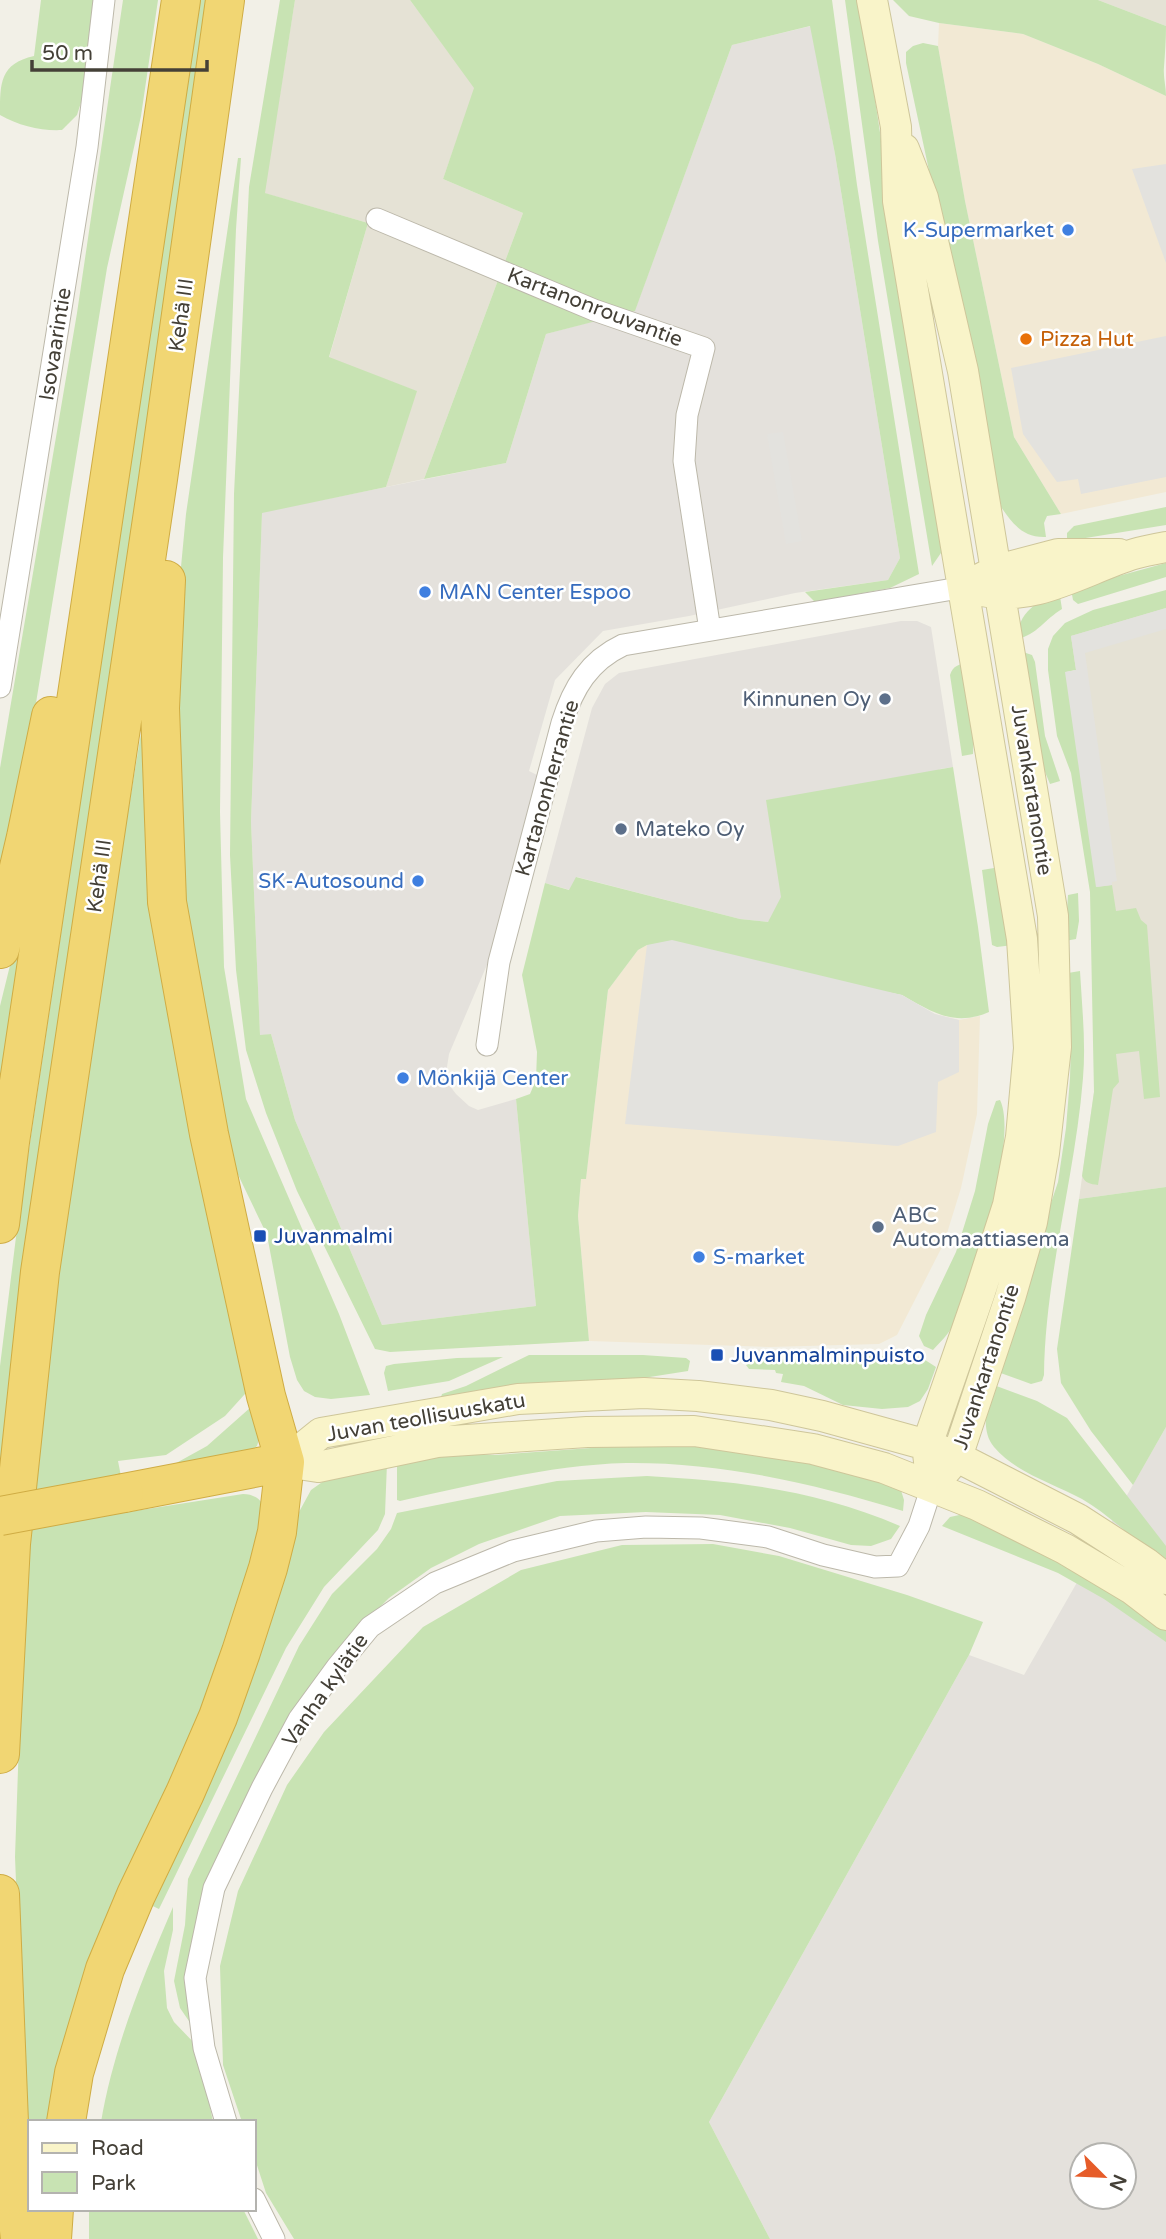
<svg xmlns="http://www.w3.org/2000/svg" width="1166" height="2239" viewBox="0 0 1166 2239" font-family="'Varela Round',sans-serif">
<rect width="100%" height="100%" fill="#f2f0e7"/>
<!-- residential -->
<path fill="#e5e2d5" d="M295,0H410L475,88L443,179L523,213L424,479L386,487L416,391L329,358L368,223L264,193Z
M1098,0H1166V26Z
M1166,600V1187L1079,1199L1094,1092L1098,895L1071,636Z"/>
<!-- commercial -->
<path fill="#f2e9d4" d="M939,23L1023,34L1098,64L1166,96V492L1061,514L1014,437L965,201L938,46Z
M647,945L959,1020L980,1016L977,1114L961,1188L944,1243L897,1335L879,1344L769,1347L589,1341L578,1216L581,1179L586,1178L608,990L638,950Z"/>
<!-- industrial -->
<path fill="#e4e1dc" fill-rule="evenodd" d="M811,26L835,154L900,558L888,580L795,593L689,616L603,631L555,680L529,771L537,775L489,960L449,1054L447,1067V1082L456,1094L469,1106L478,1110L516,1099L536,1306L382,1325L295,1120L271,1034L260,1036L251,822L262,512L506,463L546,334L635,310L732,45Z
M901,621H917L931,627L953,767L940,769L768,922L740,919L577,877L570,890L545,883L592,708L605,684L619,673Z
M1166,1427V2239H770L709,2122L969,1655L1024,1675ZM1082,2155H1124V2197H1082Z"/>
<!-- green -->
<path fill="#c8e3b3" d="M41,0H95L84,93L77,115L62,130C41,131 19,126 0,115C0,82 0,64 34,56Z
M123,0H158L141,116L107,268L35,709L0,877V768L77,313Z
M199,0H212L0,1492V1366L16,1237Z
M280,0H295L265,193L368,223L329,357L417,391L386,487L262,513L251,822L260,1035L271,1034L295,1120L382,1325L536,1306L516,1099L530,1094L536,1080L537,1052L522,975L545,883L569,890L576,877L740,919L768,922L781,897L766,800L953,767L978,927L989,1012C954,1027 932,1012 902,995L647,945L638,950L608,990L586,1179H581L578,1216L589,1341L390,1352L375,1349L297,1191L266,1113L246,1050L236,970L230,855L234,494L249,187Z
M410,0H832L857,185L919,574L890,588L815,602L805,592L888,580L900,558L835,154L810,26L732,45L635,311L546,334L506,463L424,479L523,213L443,179L474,88Z
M845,0H860L943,550L932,566L878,241Z
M893,0H1098L1166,26C1166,40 1165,53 1164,67C1163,77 1166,86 1166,96L1098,64L1023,34L939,23L909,16Z
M923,43L938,46L965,201L1014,437L1061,514L1047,516L1044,523L1046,537C1023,538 1013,524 1001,507L906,63V52L913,46Z
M238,158H241L236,229L223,558L220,812L224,967L246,1099L339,1314L370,1395L331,1399L315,1397L304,1391L297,1380L290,1357L267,1235L230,1158L182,887L175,630L186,514Z
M1166,507V525L1067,541V533L1074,526Z
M1166,563V577L1078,604L1073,600L1071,589Z
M1059,590L1062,609C1045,619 1037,635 1017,639C1018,612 1037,602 1059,590Z
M1166,590V608L1071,636L1076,670L1066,672L1097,887L1112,885L1116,911L1136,908L1141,920L1147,925L1160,1097L1144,1099L1139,1051L1116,1054L1119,1082L1113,1089L1098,1185C1090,1184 1085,1183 1082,1176L1094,1092L1090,892L1071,773L1057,736L1048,670V649L1053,636L1065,623L1093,610Z
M1023,652L1032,655L1035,662L1045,736L1060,781L1050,784L1031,738Z
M968,662L975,706L973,754L962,756L950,675C953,665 959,665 968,662Z
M144,715L254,1384L225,1416L166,1455L118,1461L128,1512L243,1494C255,1494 265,1501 265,1514C266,1532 257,1567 254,1587L51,2122H30V2148L23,2054L15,1857L21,1682L30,1531L67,1181Z
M34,868L0,1087V1006Z
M994,868L1009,909L1013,945L997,947L992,945L982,870Z
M1078,893L1079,921L1076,939L1065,941L1068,895Z
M1080,971C1082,1007 1086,1043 1083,1078C1075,1178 1045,1276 1044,1375L1042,1381L1031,1384L995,1371L1058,1182L1066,1128L1070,1078L1071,1044L1068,973Z
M1000,1100C1019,1138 973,1286 953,1325C949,1334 940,1342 933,1350L924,1346L919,1336L926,1315L956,1252L975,1191L988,1124L996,1101Z
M1166,1187V1427L1133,1485L1091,1431L1061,1383L1057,1349L1079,1199Z
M529,1355H643L686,1358L690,1361L688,1371L637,1379L554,1382L441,1397L442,1394L466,1386Z
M905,1355L922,1358L936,1367L928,1389L920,1401L908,1407L882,1409L843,1405L804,1386L781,1382L783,1374L776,1373L775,1370L749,1369L746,1365L750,1361Z
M503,1357L449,1381L388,1391L384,1373L386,1366L394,1364L457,1358Z
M991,1384L1037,1401L1067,1418L1166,1546V1568C1140,1544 1112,1517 1082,1499C1053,1483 1016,1473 994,1447C980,1431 987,1402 991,1384Z
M251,1407L263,1426L257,1446L246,1455L169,1467L207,1446Z
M617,1438L780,1450L900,1487L904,1500L903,1511C813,1483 720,1462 626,1463C549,1465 474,1485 400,1501L397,1500V1463L440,1452L495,1455L591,1448Z
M387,1463L385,1514L378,1530L324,1587L286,1648L159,1909L144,1902L299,1512L311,1490L328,1478Z
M647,1476C738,1481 816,1490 900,1526L891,1539L871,1546L851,1545L790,1528L720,1515L646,1512L560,1516L479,1544L431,1568L389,1598L350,1637L207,1888L193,2027L180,2008L174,1981L185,1925L188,1879L299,1646L332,1594L377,1549L391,1529L397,1513L557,1481Z
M964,1514L999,1526L1166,1626V1642L1104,1599L1058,1573L942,1526L950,1517Z
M713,1544L779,1556L907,1595L983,1622L969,1655L709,2122L770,2239H294L266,2193L254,2156V2122H242L223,2065L220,1966L238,1891L287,1785L324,1732L423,1627L521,1570L622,1545Z
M173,1907V1930L164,1971L167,2008L174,2022L198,2047L213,2122H101C114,2046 143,1977 173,1907Z
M89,2209H243L258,2239H89Z"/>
<!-- parking -->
<path fill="#e3e2de" d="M1166,164V263L1132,169Z
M1166,336V477L1081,494L1078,479L1057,482L1023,434L1011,368Z
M783,432L802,541L786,544L767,434Z
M1166,608V629L1085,653L1117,881L1112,882V885L1096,887L1065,672L1076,670L1071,636Z
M672,940L902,995L935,1014L959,1020V1072L938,1082L936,1132L898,1146L625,1124L647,945Z"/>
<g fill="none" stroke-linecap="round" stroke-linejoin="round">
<!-- street casing -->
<g stroke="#bcb8aa" stroke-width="23">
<path id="street" d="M377,219L594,310L704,348L687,415L684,461L710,630
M0,687L87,147L104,0
M487,1045L499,962L562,723C573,688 589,661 623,645L965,587
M226,2122L204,2048L195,1978L214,1888L262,1788L299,1719L337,1667L370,1627L435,1583L513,1551L596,1531L646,1527L701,1528L768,1537L823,1555L875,1567L898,1566L919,1526L932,1486
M254,2199L274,2239"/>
</g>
<!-- secondary casing -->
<g stroke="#cec69a" stroke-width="32">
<path id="secondary" d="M872,0L896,127L898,201L1022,939L1029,1048L1021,1137L1008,1205L980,1292L927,1445L932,1486
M904,149L923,198L963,371L1053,916L1056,1047L1044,1153L1032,1222L1010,1298L957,1457L932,1486
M980,579L997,570L1058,554H1119
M982,591C1035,603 1085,569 1134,554C1144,551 1155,549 1166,547
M285,1462L321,1433L518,1399L644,1393L698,1396L771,1405L822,1416L927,1445L957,1457L1078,1519L1146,1563L1166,1579
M285,1462L318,1467L437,1442L587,1432L694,1431L813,1449L884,1468L977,1505L1065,1549L1132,1589L1166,1615"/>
</g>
<!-- highway casing -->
<g stroke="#cfac44" stroke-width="40">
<path id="highway" d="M0,949L26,837L51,716
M0,1224L10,1142L181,0
M124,1493L285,1462
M0,1754L11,1544L40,1272L158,479L225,0
M0,1894L10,2148L20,2239
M66,2122L74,2073L105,1969L136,1895L185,1793L218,1717L241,1652L268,1568L277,1532L285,1462L266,1396L209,1134L167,902L160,708L166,580
M52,2239L54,2209"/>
</g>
<!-- street -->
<use href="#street" stroke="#fff" stroke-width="21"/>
<!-- secondary -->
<use href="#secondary" stroke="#f9f4c9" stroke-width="30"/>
<!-- highway -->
<use href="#highway" stroke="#f1d673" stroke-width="38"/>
<!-- highway-bridge casing -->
<g stroke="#cfac44" stroke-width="40" stroke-linecap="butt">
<path id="highway-bridge" d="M0,1516L124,1493"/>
</g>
<!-- highway-bridge -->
<use href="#highway-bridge" stroke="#f1d673" stroke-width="38"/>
</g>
<!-- markers -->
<g fill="#3f7fe0" stroke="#fff" stroke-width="2.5">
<circle cx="1068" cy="230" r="7"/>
<circle cx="425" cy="592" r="7"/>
<circle cx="418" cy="881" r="7"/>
<circle cx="403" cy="1078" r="7"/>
<circle cx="699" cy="1257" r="7"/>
</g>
<circle fill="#e8710a" stroke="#fff" stroke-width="2.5" cx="1026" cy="339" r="7"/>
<g fill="#5c6f8a" stroke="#fff" stroke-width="2.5">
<circle cx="885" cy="699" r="7"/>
<circle cx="621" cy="829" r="7"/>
<circle cx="878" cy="1227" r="7"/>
</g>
<g fill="#1a4fb4" stroke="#fff" stroke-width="2.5">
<rect x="253" y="1229" width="14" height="14" rx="3.5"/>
<rect x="710" y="1348" width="14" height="14" rx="3.5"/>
</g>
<g text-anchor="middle" stroke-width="5" stroke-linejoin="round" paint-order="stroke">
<!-- shop labels -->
<g font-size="21" fill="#366cbe" stroke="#fff" text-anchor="start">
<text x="1054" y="237" text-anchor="end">K-Supermarket</text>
<text x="439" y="599">MAN Center Espoo</text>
<text x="404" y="888" text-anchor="end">SK-Autosound</text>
<text x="417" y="1085">Mönkijä Center</text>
<text x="713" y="1264">S-market</text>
</g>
<!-- street labels -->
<g font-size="21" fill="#444037" stroke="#fff">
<text transform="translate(595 307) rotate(21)" y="7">Kartanonrouvantie</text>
<text transform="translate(181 315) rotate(-82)" y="7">Kehä III</text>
<text transform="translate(55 344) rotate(-81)" y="7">Isovaarintie</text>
<text transform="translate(547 788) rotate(-74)" y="7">Kartanonherrantie</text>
<text transform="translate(1032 790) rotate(81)" y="7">Juvankartanontie</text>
<text transform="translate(99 876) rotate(-82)" y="7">Kehä III</text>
<text transform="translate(986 1367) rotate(-72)" y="7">Juvankartanontie</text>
<text transform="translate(426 1417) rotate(-10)" y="7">Juvan teollisuuskatu</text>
<text transform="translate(325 1690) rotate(-55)" y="7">Vanha kylätie</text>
</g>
<!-- food labels -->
<g font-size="21" fill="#c56008" stroke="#fff" text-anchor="start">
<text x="1040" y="346">Pizza Hut</text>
</g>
<!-- service labels -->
<g font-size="21" fill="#4e5e75" stroke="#fff" text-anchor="start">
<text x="871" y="706" text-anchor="end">Kinnunen Oy</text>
<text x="635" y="836">Mateko Oy</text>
<text x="892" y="1222">ABC<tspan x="892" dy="24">Automaattiasema</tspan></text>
</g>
<!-- transit labels -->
<g font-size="21" fill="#164399" stroke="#fff" text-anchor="start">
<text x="274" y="1243">Juvanmalmi</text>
<text x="731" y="1362">Juvanmalminpuisto</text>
</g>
</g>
<!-- legend -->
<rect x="28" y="2120" width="228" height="91" fill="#ffffff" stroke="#b4b3af" stroke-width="2"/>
<rect x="42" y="2143" width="35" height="10" fill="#f9f4c9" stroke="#b4b3af" stroke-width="2"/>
<text x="91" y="2155" font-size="21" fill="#444037">Road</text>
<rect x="42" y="2172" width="35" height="21" fill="#c8e3b3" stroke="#b4b3af" stroke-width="2"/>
<text x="91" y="2190" font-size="21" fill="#444037">Park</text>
<!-- north arrow -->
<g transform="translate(1103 2176) rotate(114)"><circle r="33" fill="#ffffff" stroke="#b4b3af" stroke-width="2"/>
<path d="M0-5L12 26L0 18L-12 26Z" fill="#e65c29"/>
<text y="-10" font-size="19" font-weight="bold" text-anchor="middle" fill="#444037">N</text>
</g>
<!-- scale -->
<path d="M32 60v10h175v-10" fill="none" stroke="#444037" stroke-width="3.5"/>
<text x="42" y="60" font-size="21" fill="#444037" stroke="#ffffff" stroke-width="5" paint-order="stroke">50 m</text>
</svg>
